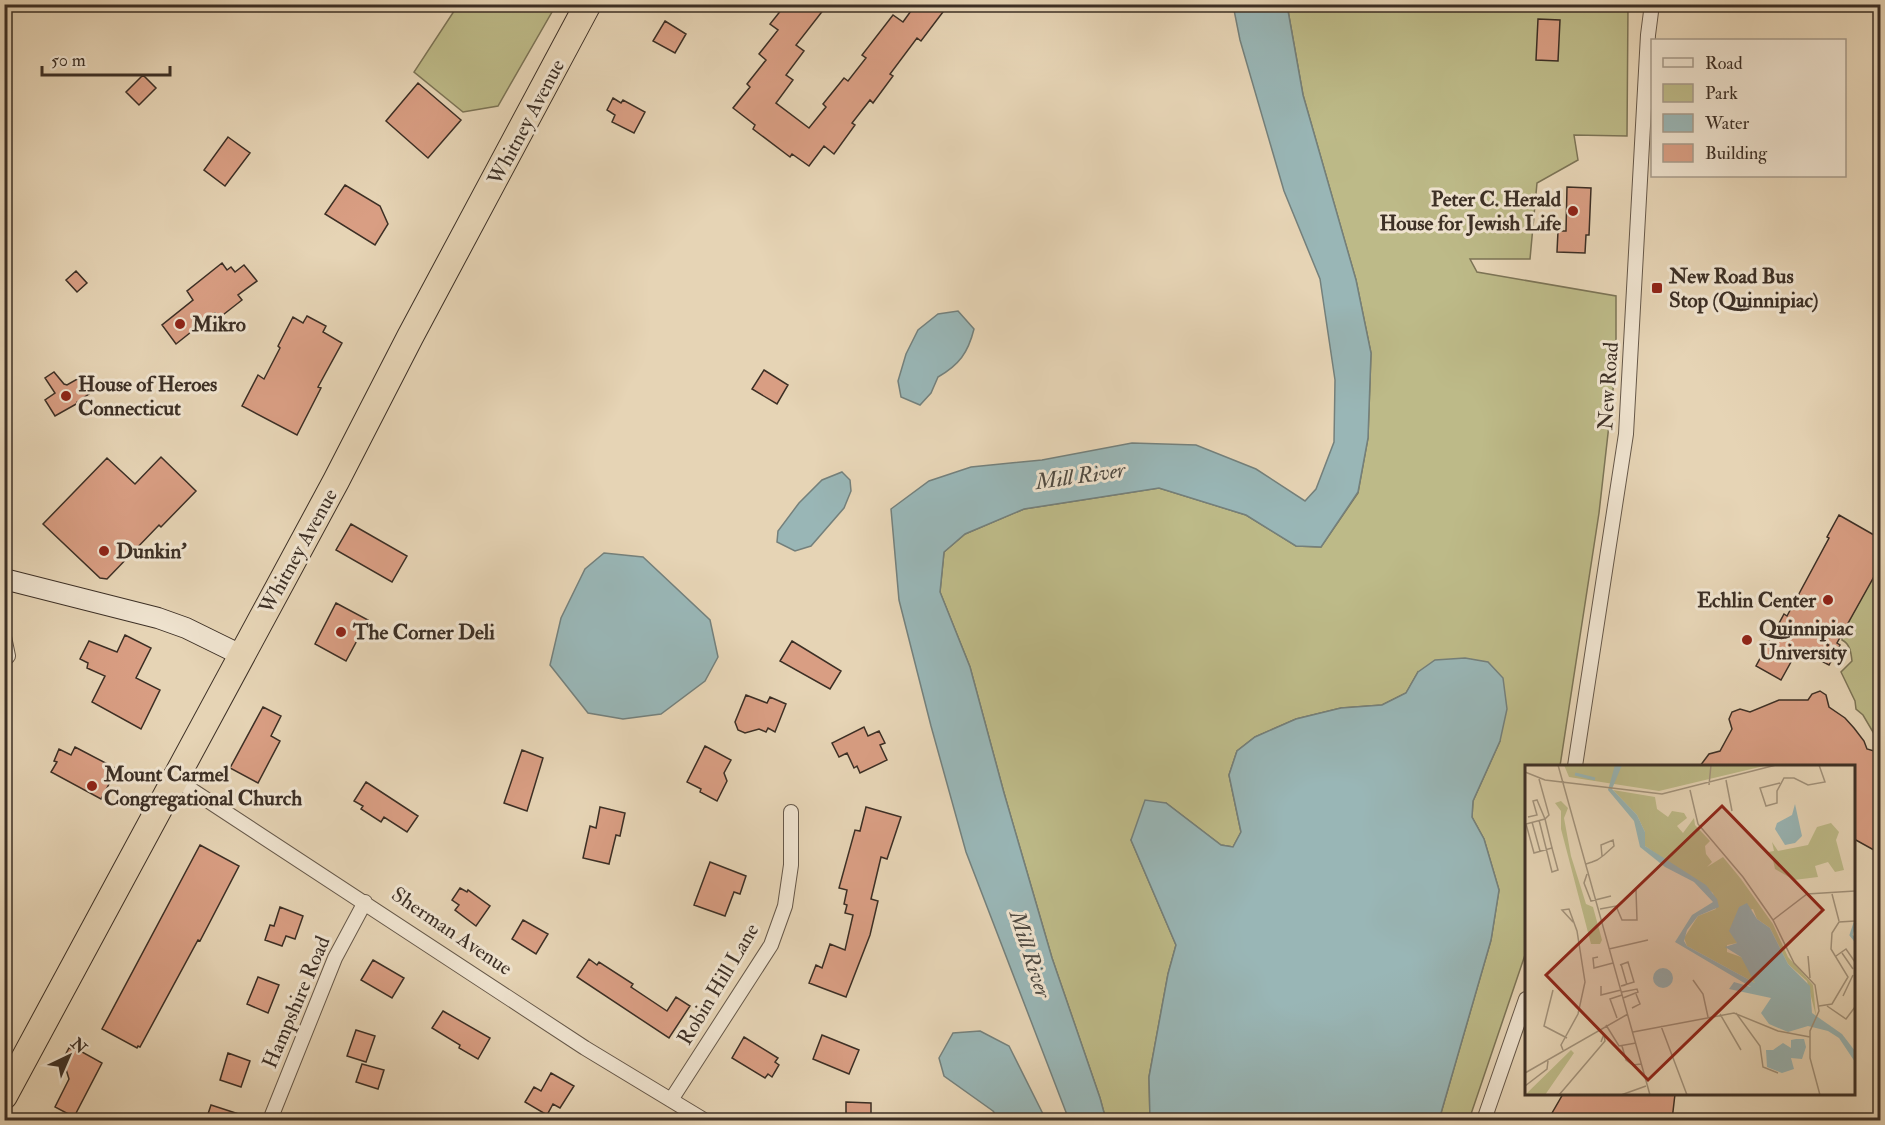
<svg xmlns="http://www.w3.org/2000/svg" width="1885" height="1125" viewBox="0 0 1885 1125" font-family="'IM FELL Double Pica',serif">
<rect width="100%" height="100%" fill="#e6d4b5"/>
<filter id="stains"><feTurbulence type="fractalNoise" baseFrequency=".00333" numOctaves="4"/><feColorMatrix values="0 0 0 0 .2 0 0 0 0 .09 0 0 0 0 .02 0 0 0 .5 -.17"/></filter>
<radialGradient id="worn" r=".72"><stop offset=".6" stop-color="#630" stop-opacity="0"/><stop offset="1" stop-color="#630" stop-opacity=".3"/></radialGradient>
<!-- green -->
<path fill="#bdba88" stroke="#7c7456" stroke-width="1.5" d="M458,5H556L498,106L463,112L414,72Z
M1287,5H1628L1627,136L1574,135L1578,160L1537,183L1530,259H1470L1477,272L1616,296V363L1599,513L1560,766H1526V952L1469,1120H1439L1491,940L1499,890L1484,839L1472,817L1473,801L1500,741L1418,672L1406,693L1382,705L1341,708L1296,719L1255,737L1237,751L1229,775L1241,832L1233,847L1221,845L1166,803L1131,840L1176,945L1168,974L1149,1077L1150,1120H1106L1100,1098L1052,958L1004,793L970,667L940,592L944,552L965,534L1024,509L1159,488L1246,515L1296,546L1321,547L1358,493L1368,438L1371,353L1356,280L1303,95Z
M1880,564V744L1863,715L1856,709L1855,701L1841,672L1852,661C1851,652 1850,644 1842,640L1843,632Z"/>
<!-- water -->
<path fill="#99b6b6" stroke="#74807c" stroke-width="1.5" d="M1233,5H1287L1303,95L1356,280L1371,353L1368,438L1358,492L1321,547L1296,546L1246,515L1159,488L1024,509L965,534L944,552L940,592L970,667L1004,793L1052,958L1100,1098L1106,1120H1069L966,852L931,726L899,600L891,509L929,481L971,467L1042,460L1132,443L1196,445L1256,469L1305,501L1316,489L1334,442L1335,380L1320,279L1284,191L1240,40Z
M958,311L974,329C968,353 959,365 938,377L931,393L920,405L901,397L898,381L906,354L918,330L938,314Z
M842,472L850,480L851,491L844,508L811,546L795,551L777,542L778,531L799,503L822,480Z
M604,553L643,557L710,620L718,657L705,681L661,714L623,719L588,713L550,665L561,618L585,569Z
M1465,658L1488,662L1503,678L1507,709L1500,741L1473,801L1472,817L1484,839L1499,890L1491,940L1439,1120H1150L1149,1077L1168,974L1176,945L1131,840L1145,800L1166,803L1221,845L1233,847L1241,832L1229,775L1237,751L1255,737L1296,719L1341,708L1382,705L1406,693L1418,672L1435,660Z
M980,1031L1009,1046L1046,1120H1000L993,1111L944,1076L939,1058L953,1033Z"/>
<!-- building -->
<path fill="#d99e83" stroke="#3c2f25" stroke-width="1.5" d="M786,4H828L796,45L804,51L786,75L793,80L776,103L809,128L826,107L823,104L844,78L848,81L866,58L862,55L893,15L903,22L916,4H949L921,41L917,38L890,74L893,76L873,103L870,100L852,123L855,125L834,154L824,146L809,166L792,154L790,157L753,129L755,125L733,108L750,87L747,84L766,60L759,54L778,30L770,24Z
M1538,19L1560,20L1558,61L1536,60Z
M665,21L686,34L675,53L653,41Z
M143,75L156,88L139,105L126,92Z
M418,83L461,120L428,158L386,121Z
M613,98L621,103L623,100L645,112L634,133L612,122L615,115L607,110Z
M228,137L250,153L225,186L204,170Z
M345,185L380,206L388,224L375,245L325,214Z
M1567,187L1591,188L1589,235H1586L1585,253L1557,252L1558,231H1566Z
M222,263L227,270L231,267L235,272L244,265L257,281L238,295L242,300L219,318L215,313L176,344L162,325L193,300L187,291Z
M76,271L87,283L77,292L66,280Z
M307,316L326,326L323,332L342,343L318,387L321,388L297,435L242,406L258,375L264,379L280,348L278,346L293,317L303,323Z
M764,370L788,385L777,404L752,389Z
M54,372L64,384L67,385L79,378L89,394L77,402L78,403L55,416L45,400L55,393L45,378Z
M161,457L196,491L161,527L159,525L107,579L100,578L43,524L107,458L135,484Z
M1839,515L1881,539V564L1837,643L1840,645L1829,665L1810,655L1807,659L1796,653L1781,680L1756,666L1784,614L1787,616L1829,538L1827,537Z
M351,524L407,556L392,582L336,550Z
M336,603L368,620L346,661L315,644Z
M125,635L151,648L136,678L160,690L141,729L92,702L105,676L87,668L88,663L80,659L89,641L117,652Z
M792,641L841,671L830,689L780,661Z
M1820,691L1826,695L1829,707L1845,718L1854,728L1864,741L1867,749L1881,753V854L1854,839V766H1700L1709,754L1720,751L1732,729L1729,719L1732,712L1740,709L1750,712L1779,700H1808L1812,694Z
M746,695L767,703L770,697L786,704L775,732L768,728L766,732L759,729L745,733L738,730L735,722Z
M263,707L281,716L271,736L280,741L258,783L230,768Z
M864,727L868,736L879,731L885,743L880,745L887,760L860,773L857,766L854,768L847,753L839,757L832,743Z
M705,746L731,760L724,773L727,781L717,801L700,792L701,789L687,782Z
M75,747L117,769L101,799L51,772L57,762L54,761L59,749L71,755Z
M522,750L543,758L527,811L504,803Z
M366,782L418,816L407,832L384,817L381,822L361,809L363,806L354,801Z
M600,807L625,813L620,836L616,835L609,864L583,858L590,826L596,828Z
M866,807L901,817L887,859L881,857L871,899L878,901L870,935L846,997L809,983L816,965L822,968L830,944L845,950L853,915L845,913L847,905L844,904L847,890L839,888L855,830L860,831Z
M200,845L239,866L200,941L198,940L140,1047L138,1046L137,1048L102,1029Z
M710,862L746,876L740,894L734,892L725,916L694,905Z
M460,888L467,892L468,890L490,906L476,926L455,910L459,905L452,900Z
M280,907L303,916L295,939L286,936L282,946L265,940L270,925L274,926Z
M523,920L548,934L536,954L512,939Z
M589,959L597,965L599,962L633,984L631,987L667,1011L676,997L690,1006L669,1038L577,977Z
M373,960L404,978L392,998L361,980Z
M258,977L279,985L268,1013L247,1004Z
M443,1011L490,1038L478,1059L459,1048L460,1045L432,1028Z
M356,1030L375,1036L366,1062L347,1056Z
M822,1035L859,1050L849,1074L813,1059Z
M744,1037L778,1058L775,1062L779,1065L772,1077L768,1074L765,1078L732,1058Z
M69,1048L74,1050L75,1048L102,1063L74,1117L55,1107L69,1079L65,1066L61,1063Z
M228,1053L250,1061L241,1087L220,1080Z
M362,1064L384,1070L378,1089L356,1082Z
M551,1073L574,1086L560,1108L553,1104L547,1115L525,1102L534,1087L541,1091Z
M1563,1094H1675L1672,1120H1548Z
M846,1102L871,1103V1120H846Z
M211,1105L251,1118L250,1120H206Z"/>
<g fill="none" stroke-linecap="round" stroke-linejoin="round">
<!-- street casing -->
<g stroke="#665849" stroke-width="16">
<path id="street" d="M4,637L8,656L4,660
M1575,766L1626,434L1648,35L1652,4
M175,779L585,1048L704,1120
M671,1100L771,945L785,906L791,865V812
M270,1120L335,958L365,902
M1484,1120L1526,999"/>
</g>
<!-- secondary casing -->
<g stroke="#3c2f25" stroke-width="22">
<path id="secondary" d="M4,579L158,618L186,628L241,655"/>
</g>
<!-- highway casing -->
<g stroke="#3c2f25" stroke-width="28">
<path id="highway" d="M4,1096L336,481L410,337L588,4"/>
</g>
<!-- street -->
<use href="#street" stroke="#efe3cf" stroke-width="14"/>
<!-- secondary -->
<use href="#secondary" stroke="#efe3cf" stroke-width="20"/>
<!-- highway -->
<use href="#highway" stroke="#e6d4b5" stroke-width="26"/>
</g>
<!-- markers -->
<g fill="#8f2418" stroke="#efe3cf" stroke-width="2">
<circle cx="1573" cy="211" r="6"/>
<rect x="1651" y="282" width="12" height="12" rx="3"/>
<circle cx="180" cy="324" r="6"/>
<circle cx="66" cy="396" r="6"/>
<circle cx="104" cy="551" r="6"/>
<circle cx="1828" cy="600" r="6"/>
<circle cx="341" cy="632" r="6"/>
<circle cx="1747" cy="640" r="6"/>
<circle cx="92" cy="786" r="6"/>
</g>
<g text-anchor="middle" stroke-width="6" stroke-linejoin="round" paint-order="stroke">
<!-- street labels -->
<g font-size="21" fill="#3c2f25" stroke="#efe3cf">
<text transform="translate(526 122) rotate(-62)" y="7">Whitney Avenue</text>
<text transform="translate(1608 386) rotate(-86)" y="7">New Road</text>
<text transform="translate(298 551) rotate(-61)" y="7">Whitney Avenue</text>
<text transform="translate(452 931) rotate(34)" y="7">Sherman Avenue</text>
<text transform="translate(718 984) rotate(-59)" y="7">Robin Hill Lane</text>
<text transform="translate(296 1002) rotate(-67)" y="7">Hampshire Road</text>
</g>
<!-- poi labels -->
<g font-size="21" font-weight="bold" fill="#3c2f25" stroke="#efe3cf" text-anchor="start">
<text x="1561" y="206" text-anchor="end">Peter C. Herald<tspan x="1561" dy="24">House for Jewish Life</tspan></text>
<text x="1669" y="283">New Road Bus<tspan x="1669" dy="24">Stop (Quinnipiac)</tspan></text>
<text x="192" y="331">Mikro</text>
<text x="78" y="391">House of Heroes<tspan x="78" dy="24">Connecticut</tspan></text>
<text x="116" y="558">Dunkin'</text>
<text x="1816" y="607" text-anchor="end">Echlin Center</text>
<text x="1759" y="635">Quinnipiac<tspan x="1759" dy="24">University</tspan></text>
<text x="353" y="639">The Corner Deli</text>
<text x="104" y="781">Mount Carmel<tspan x="104" dy="24">Congregational Church</tspan></text>
</g>
<!-- water labels -->
<g font-size="22" font-style="italic" fill="#4f4a42" stroke="#efe3cf">
<text transform="translate(1080 475) rotate(-8)" y="8">Mill River</text>
<text transform="translate(1031 954) rotate(72)" y="8">Mill River</text>
</g>
</g>
<!-- overview -->
<g transform="translate(1525 765)">
<rect width="330" height="330" fill="#e6d4b5"/>
<path d="M39,0H243L134,26L44,12ZM88,25L130,32L132,44L143,52L147,46L159,48L162,53L152,61L158,68L169,53L170,60L185,76L180,81L181,89L187,97L182,102L198,92L216,114L248,159L263,192L288,220L291,251L282,216L263,199L245,163L232,154L228,144L215,148L207,160L212,178L202,180V187L216,192L231,212L230,218L162,181L159,173L173,151L191,144L188,128L120,81V67L112,50ZM36,36L43,43L39,53L46,91L61,139L68,142L77,175L75,179H66L36,64V46L30,38ZM306,58L314,67L311,75L319,105L310,107L303,97L290,101L293,112L269,115L250,104L247,91H244L243,87L249,86L247,77L253,86L283,80L292,62ZM46,285L49,288L20,330H0Z" fill="#bdba88"/>
<path d="M90,0H97L87,24L112,50L120,67V81L181,120L192,134L194,142L173,151L162,165L159,176L162,181L230,218L216,192L200,182L212,178L204,166L214,142L222,138L232,154L245,163L263,199L285,221L287,248L317,269L330,286V297L314,273L303,266L283,261L263,267L244,259L236,248L246,233L204,224L209,217L226,222L150,177L167,150L188,137L169,117L140,102L115,82L109,56L83,25ZM270,39L277,71L270,78L260,80L250,64L252,58L267,50ZM128 213a10 10 0 1 1 20 0a10 10 0 1 1-20 0ZM271,274H279L281,282L277,294L266,293L269,304L257,308L242,302L241,285H248L258,278L266,283V275Z" fill="#99b6b6"/>
<path fill="none" stroke="#99b6b6" stroke-width="3" d="M50,9L70,14M330,158L326,170L330,175"/>
<path fill="none" stroke="#a2927b" stroke-width="1.5" d="M33,0L125,330M0,7L20,15L137,29L251,0M201,15L207,46M255,18L235,23L241,41L252,38V26L259,13H269L283,20L300,17L294,0M184,20L186,0M165,25L173,59L218,112L248,155L269,198L290,220L294,246L285,266V293L295,330M3,52L12,50L8,36L12,35L20,54L24,50L14,14M20,54L27,83L9,88L1,59ZM14,55L27,107L33,105L27,83M7,57L15,86M61,99L67,97L72,95L75,93L79,90L89,81L88,75L76,80L77,91M62,109L59,118L66,136L86,131M307,129L314,156M75,144L91,141L97,155H112L111,125M248,155L282,129L330,126M84,184L123,175M317,188L328,204M283,191L285,213M311,191L321,184L330,197M73,192L68,193L69,203L88,198M96,199L102,220M95,200L103,197L109,217L96,221L101,220M168,215L178,229L183,252M76,221V230L96,225M28,225L19,261L42,273M97,227L112,224L113,227L98,233M318,231L328,210M294,241L307,239L323,212L306,184L307,168L314,157L330,156M302,241L321,254L330,242M107,243L115,239L111,229M211,248L235,281L238,302L253,308M195,249L216,285M92,253L85,234L97,230M81,260L94,281L111,278M136,261L162,330M108,267L209,248L253,266L285,272M97,281L101,295L108,300L116,299M38,285L36,280L53,249L60,217L52,166L44,144L37,145L48,157M0,308L103,249M0,321L22,304L23,296M34,330L80,276L79,269L76,277M96,330L121,321"/>
<path fill="#8f2418" fill-opacity="0.15" stroke="#8f2418" stroke-width="3" d="M197,41L298,145L123,315L21,210Z"/>
<rect width="330" height="330" fill="none" stroke="#3c2f25" stroke-width="3"/>
</g>
<!-- margin -->
<rect width="1885" height="1125" fill="none" stroke="#e6d4b5" stroke-width="24"/>
<rect x="6" y="6" width="1873" height="1113" fill="none" stroke="#3c2f25" stroke-width="3"/>
<rect x="12" y="12" width="1861" height="1101" fill="none" stroke="#3c2f25" stroke-width="1.5"/>
<!-- legend -->
<rect x="1651" y="39" width="195" height="138" fill="#efe3cf" stroke="#a79b8b" stroke-width="1.5"/>
<rect x="1663" y="58" width="30" height="9" fill="#efe3cf" stroke="#a79b8b" stroke-width="1.5"/>
<text x="1705" y="69" font-size="18" fill="#3c2f25">Road</text>
<rect x="1663" y="84" width="30" height="18" fill="#bdba88" stroke="#a79b8b" stroke-width="1.5"/>
<text x="1705" y="99" font-size="18" fill="#3c2f25">Park</text>
<rect x="1663" y="114" width="30" height="18" fill="#99b6b6" stroke="#a79b8b" stroke-width="1.5"/>
<text x="1705" y="129" font-size="18" fill="#3c2f25">Water</text>
<rect x="1663" y="144" width="30" height="18" fill="#d99e83" stroke="#a79b8b" stroke-width="1.5"/>
<text x="1705" y="159" font-size="18" fill="#3c2f25">Building</text>
<!-- north arrow -->
<g transform="translate(69 1056) rotate(44)" stroke="#efe3cf" stroke-width="4.5" paint-order="stroke">
<path d="M0-4.5L10 22L0 15L-10 22Z" fill="#3c2f25"/>
<text y="-9" font-size="16" font-weight="bold" text-anchor="middle" fill="#3c2f25">N</text>
</g>
<!-- scale -->
<path d="M42 66v9h128v-9" fill="none" stroke="#3c2f25" stroke-width="3"/>
<text x="51" y="66" font-size="18" fill="#3c2f25" stroke="#efe3cf" stroke-width="4.5" paint-order="stroke">50 m</text>
<rect width="100%" height="100%" filter="url(#stains)"/>
<rect width="100%" height="100%" fill="url(#worn)"/>
</svg>
